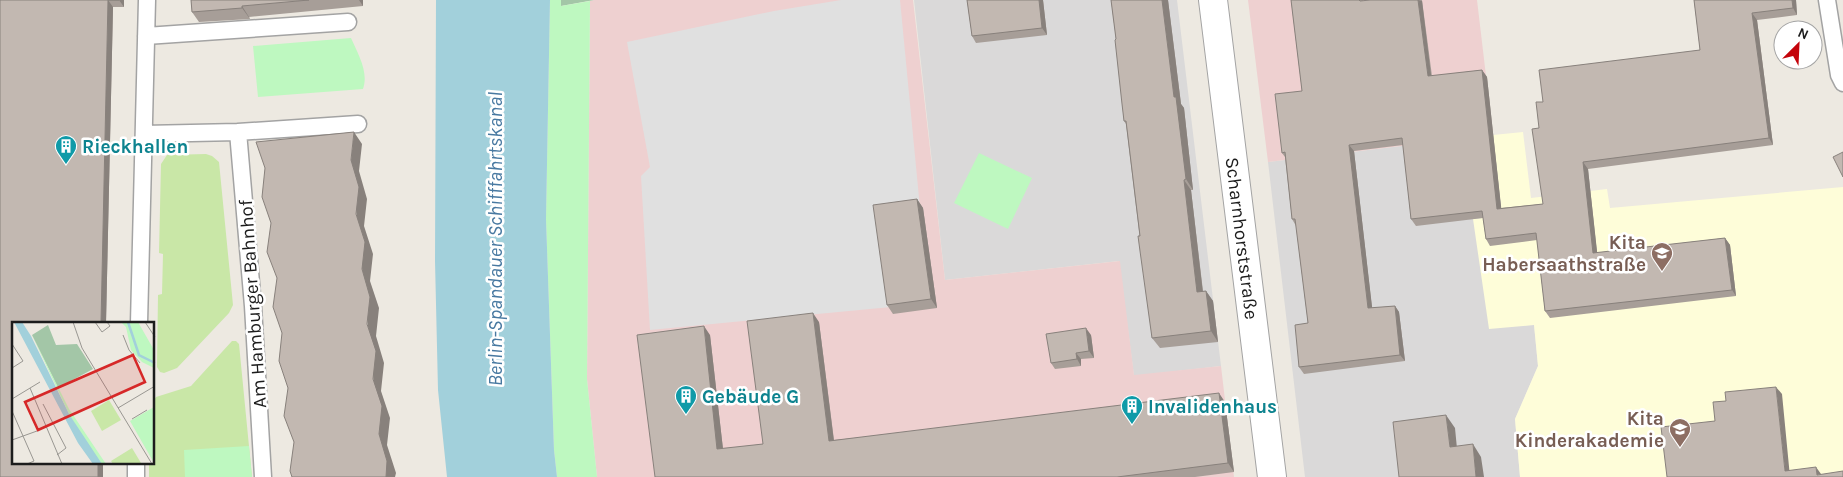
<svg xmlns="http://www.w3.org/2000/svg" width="1843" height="477" viewBox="0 0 1843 477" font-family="Karla,sans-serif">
<rect width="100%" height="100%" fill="#ede9e1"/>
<!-- residential -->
<path fill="#dad9d9" d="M914,0H1177L1221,366L1134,376L1119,261L945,280Z
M1493,135L1502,216L1534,324L1538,366L1515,419L1520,477H1305L1268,162Z"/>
<!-- commercial -->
<path fill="#eed0d0" d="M594,0H913L945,280L1120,261L1134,375L1221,366L1234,477H597L587,379L590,1Z
M1248,0H1477L1493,135L1268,162Z"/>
<!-- education -->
<path fill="#fefdd9" d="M1523,132L1531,198L1607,189L1610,208L1843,187V477H1520L1515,419L1538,366L1534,325L1489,329L1473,219L1502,216L1493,135Z"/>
<!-- grass -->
<path fill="#c9e7a7" d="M206,154L212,156L219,162L233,305L229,313L177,368L164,373L160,372L157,367L158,295L162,294L163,254L159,253L161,164L167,155Z
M232,341H236L239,344L252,477H149V463H154V400L156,397L191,386Z"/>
<!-- cemetery -->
<path fill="#a3c6a7" d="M561,0H594L561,6Z"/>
<!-- park -->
<path fill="#bef8c0" d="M550,0H561V6L590,1L587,379L597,477H557L554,450L546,219Z
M351,38C358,54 369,72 363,89L258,97L253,46Z
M979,153L1032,178L1008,229L954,203Z
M249,446L252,477H185L184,450Z"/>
<!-- parking -->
<path fill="#e0e0e0" d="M841,0H900L920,208L891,307L650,330L641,176L650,167L627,42L774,11Z"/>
<!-- water -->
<path fill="#a2d0db" d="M436,0H550L546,219L554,450L557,477H447L438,390L435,261Z"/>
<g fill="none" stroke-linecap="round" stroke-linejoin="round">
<!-- lane casing -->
<g stroke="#a3a3a3" stroke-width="19">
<path id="lane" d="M1827,0L1839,75L1843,83
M146,36L348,22
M238,132L253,306L263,477
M144,134L238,132L358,124
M139,323L147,0
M136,477V463"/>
</g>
<!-- street casing -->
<g stroke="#a3a3a3" stroke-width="30">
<g id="street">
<path id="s1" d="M1213,0L1272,477"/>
</g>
</g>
<!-- lane -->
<use href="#lane" stroke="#fff" stroke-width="16"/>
<!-- street -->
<use href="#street" stroke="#fff" stroke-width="28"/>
</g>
<!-- wall -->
<path fill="#a79e98" d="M0,0H124V7H113L106,323H14V463H103V477H0Z
M191,0H363V6L249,17L250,19L199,22L192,12Z
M967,0H1043L1047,35L976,43L972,36Z
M1111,0H1168L1181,104L1184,108L1193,190H1191L1203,291H1206L1213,301L1218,342L1160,348L1152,338L1126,124L1124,121L1116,39Z
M1291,0H1363V1L1370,0H1422L1432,76L1482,70L1487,77L1501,208L1543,204L1539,128L1543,102L1700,50L1694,0H1796L1797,15L1757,20L1773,145L1588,169L1597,253L1725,238L1730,245L1736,296L1550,318L1545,311L1537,240L1490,246L1486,239L1483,218L1416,226L1411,219L1403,145L1354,151L1372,308L1395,306L1399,312L1405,361L1304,374L1299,367L1308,323L1296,226L1292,219L1285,157L1282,153L1302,91Z
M917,199L923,208L937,308L893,314L887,305Z
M819,322L834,440L1225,402L1234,472L1195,477H655L710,335L723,449L763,444Z
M1091,335L1094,358L1081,359V366L1055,369L1051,363Z"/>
<!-- shaded-wall -->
<path fill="#88817c" d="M108,0L113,7L106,323H101Z
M119,0H124V7Z
M359,0H363V6Z
M1039,0H1043L1047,35L1042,28Z
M1162,0H1168L1181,104L1184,108L1193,190L1186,179L1174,97Z
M1418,0L1422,1L1432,83L1428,76Z
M1792,0H1796L1797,15L1793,8Z
M242,6L249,17L250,19L242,8Z
M1752,13L1757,20L1773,145L1769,138Z
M1482,70L1487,77L1502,215L1497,209Z
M354,132L362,144L359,171L367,199L364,226L373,254L370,281L379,308L376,336L384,363L381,391L390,418L387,445L396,473L395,477H386L379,434L351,160Z
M1349,145L1354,151L1373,315L1368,308Z
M1583,162L1588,169L1598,260L1593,253Z
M1184,180L1191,190L1204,302L1197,292Z
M917,199L923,208L937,308L931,299Z
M1725,238L1730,245L1736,296L1732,290Z
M1206,291L1213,301L1218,342L1211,331Z
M1395,306L1399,312L1405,361L1400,355Z
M813,313L819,322L835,450L829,441Z
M704,326L710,335L724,458L717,449Z
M1086,328L1091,335L1094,358L1089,351Z
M1076,353L1081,359V366L1077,359Z
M1776,387L1782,394L1790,477L1785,471Z
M1219,393L1225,402L1234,472L1228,463Z
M1446,415L1455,428L1458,459L1450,447Z
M1473,444L1481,457L1484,477H1476Z
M98,463H103V477H98Z
M1816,467L1821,474L1817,475Z"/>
<!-- building -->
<path fill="#c2b8b1" stroke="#88817c" d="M0,0H119H108L101,323H14V463H98V477H0Z
M191,0H309L242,6V8L192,12Z
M967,0H1039L1042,28L972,36Z
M1111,0H1162L1174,97H1176L1186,179L1184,180L1197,292L1206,291L1211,331L1152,338L1140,251L1138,236H1140L1126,121H1124L1122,104L1115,40L1116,39Z
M1291,0H1359L1360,1L1370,0H1418L1428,76L1482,70L1497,209L1543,204L1532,129L1539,128L1536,102H1543L1539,70L1700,50L1694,0H1792L1793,8L1752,13L1769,138L1583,162L1593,253L1725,238L1732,290L1545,311L1536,233L1486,239L1482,211L1411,219L1402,138L1349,145L1368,308L1395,306L1400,355L1299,367L1295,325L1308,323L1295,219H1292L1285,152L1282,153L1275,94L1302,91Z
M354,132L351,160L359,187L356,214L365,242L362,269L370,297L367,324L376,351L373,379L382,406L379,434L387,461L386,477H292L290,471L294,442L284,416L288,388L279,361L282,333L273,307L277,278L267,252L271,223L262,197L265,168L256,142Z
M1843,152V177L1833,157Z
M917,199L931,299L887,305L873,205Z
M813,313L829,441L1219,393L1228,463L1117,477H655L637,335L704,326L717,449L763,444L747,321Z
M1086,328L1089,351L1076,353L1077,359L1051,363L1046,334Z
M1776,387L1785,471L1816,467L1817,475L1843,471V477H1667L1661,427L1715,421L1713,402L1726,401L1725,392Z
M1446,415L1450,447L1473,444L1476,477H1399L1393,422Z"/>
<!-- icons -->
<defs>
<g id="building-pin" transform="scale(1.125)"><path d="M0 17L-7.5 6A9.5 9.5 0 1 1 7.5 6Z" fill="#0f9aa8" stroke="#fff"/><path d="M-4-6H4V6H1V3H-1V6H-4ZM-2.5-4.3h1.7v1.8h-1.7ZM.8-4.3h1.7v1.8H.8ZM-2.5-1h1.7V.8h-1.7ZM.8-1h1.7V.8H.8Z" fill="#fff"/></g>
<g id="school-pin" transform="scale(1.125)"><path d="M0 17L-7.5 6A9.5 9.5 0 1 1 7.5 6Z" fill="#8d6e63" stroke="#fff"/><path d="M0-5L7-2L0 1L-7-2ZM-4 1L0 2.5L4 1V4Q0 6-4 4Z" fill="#fff"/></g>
</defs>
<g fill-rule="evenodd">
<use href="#building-pin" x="66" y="146"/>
<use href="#school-pin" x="1662" y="253"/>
<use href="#building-pin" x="686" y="396"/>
<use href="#building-pin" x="1132" y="406"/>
<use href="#school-pin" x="1680" y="429"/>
</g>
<g text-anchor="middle" stroke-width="5" stroke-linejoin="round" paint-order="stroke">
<!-- culture labels -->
<g font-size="19" font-weight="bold" fill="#0d838f" stroke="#fff" text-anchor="start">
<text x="82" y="153">Rieckhallen</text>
<text x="702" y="403">Gebäude G</text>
<text x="1148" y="413">Invalidenhaus</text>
</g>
<!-- street labels -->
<g font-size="19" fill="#1c1c1c" stroke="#fff">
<text dy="7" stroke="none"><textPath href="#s1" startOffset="240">Scharnhorststraße</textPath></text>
<text transform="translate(252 304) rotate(-94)" y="7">Am Hamburger Bahnhof</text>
</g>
<!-- education labels -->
<g font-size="19" font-weight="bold" fill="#785e54" stroke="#fff" text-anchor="end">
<text x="1646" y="249">Kita<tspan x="1646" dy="22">Habersaathstraße</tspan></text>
<text x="1664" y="425">Kita<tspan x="1664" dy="22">Kinderakademie</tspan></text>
</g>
<!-- water labels -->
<g font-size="20" font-style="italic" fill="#4879a1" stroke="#fff">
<text transform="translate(495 239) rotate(-90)" y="7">Berlin-Spandauer Schifffahrtskanal</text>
</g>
</g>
<!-- overview -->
<g transform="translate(12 322)">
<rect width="142" height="142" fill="#ede9e1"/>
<path d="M97,78L109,98L90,109L79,89ZM120,126L129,141L101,142L99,139Z" fill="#c9e7a7"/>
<path d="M36,3L44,23L65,22L81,47L46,66L20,13Z" fill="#a3c6a7"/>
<path d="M109,0H126L142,28V46L130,40L119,28L114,5ZM20,13L57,87L94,142H90L79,129L57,92ZM142,85V141L118,99Z" fill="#bef8c0"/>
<path d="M2,0H10L19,14L57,92L90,142H81L66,121Z" fill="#a2d0db"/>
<path fill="none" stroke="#a2d0db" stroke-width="2.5" d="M116,0L127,33L143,41"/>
<path fill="none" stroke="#999792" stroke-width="1" d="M61,0L70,26L140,142M83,0L90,10L98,4L95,0M133,0L143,15M111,13L117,28L128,41M0,22L11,39L0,46M18,66L50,142M0,77L28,60M31,82L54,126L45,133M106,86L143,64M0,89L22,139L15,142M120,97L135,88M0,118L25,109"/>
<path fill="#d62828" fill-opacity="0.15" stroke="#d62828" stroke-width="2.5" d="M121,33L133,60L26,108L13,80Z"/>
<rect width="142" height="142" fill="none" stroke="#1c1c1c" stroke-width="2.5"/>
</g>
<!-- north arrow -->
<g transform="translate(1798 45) rotate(24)"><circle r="24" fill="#ffffff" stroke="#a4a4a4"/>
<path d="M0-4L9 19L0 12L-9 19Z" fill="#c4040b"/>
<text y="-8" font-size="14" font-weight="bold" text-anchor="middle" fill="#1c1c1c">N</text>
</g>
</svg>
